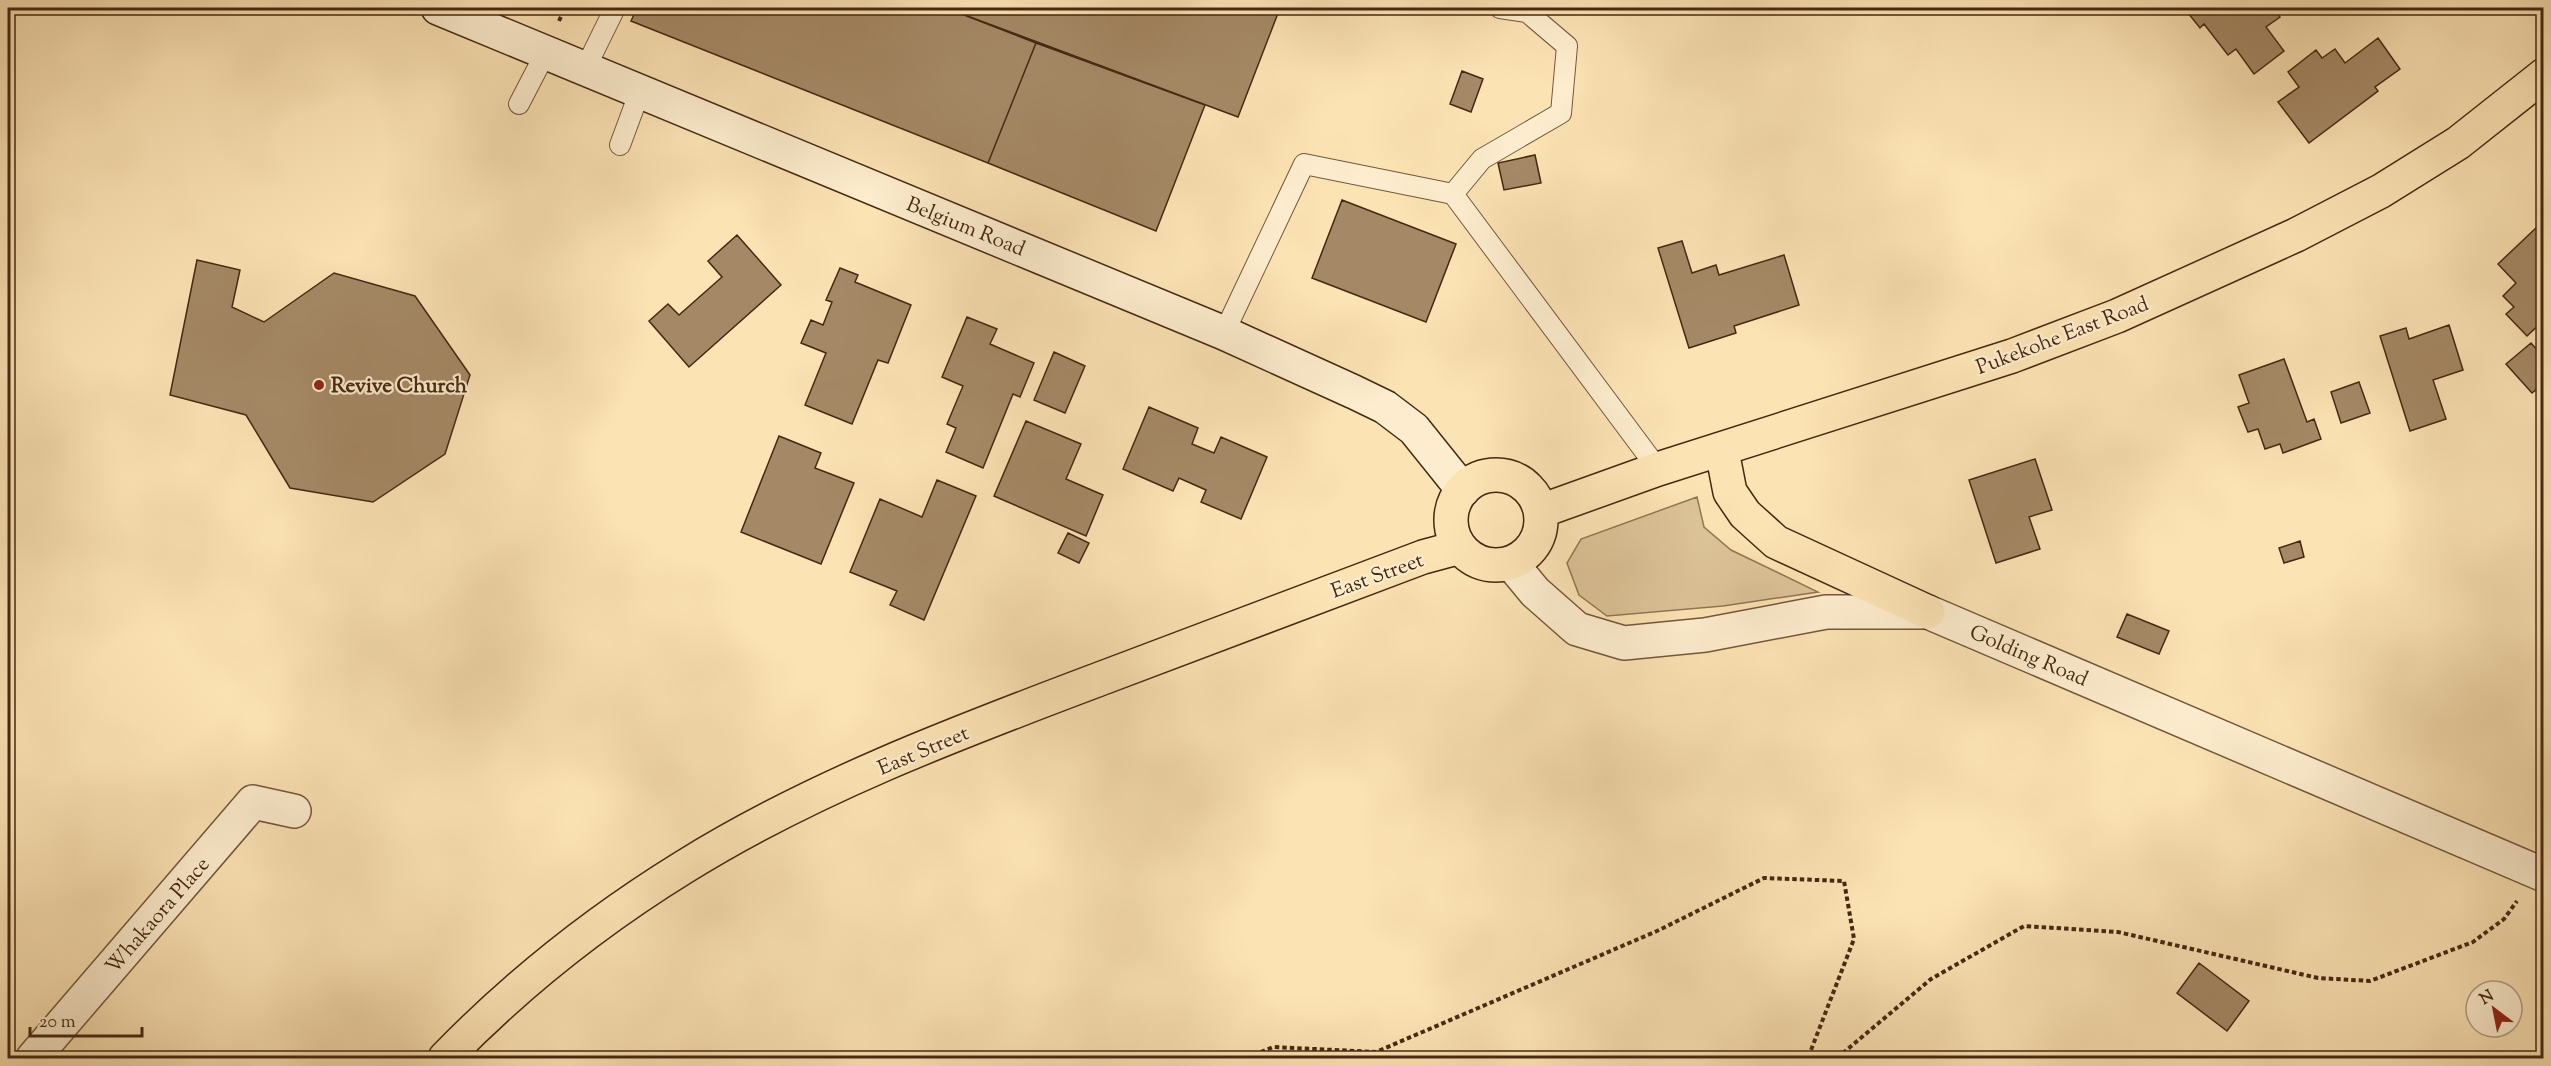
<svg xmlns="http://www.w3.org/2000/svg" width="2551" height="1066" viewBox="0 0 2551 1066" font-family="'Sorts Mill Goudy',serif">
<rect width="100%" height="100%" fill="#fce3b4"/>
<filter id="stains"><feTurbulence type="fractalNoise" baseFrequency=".00333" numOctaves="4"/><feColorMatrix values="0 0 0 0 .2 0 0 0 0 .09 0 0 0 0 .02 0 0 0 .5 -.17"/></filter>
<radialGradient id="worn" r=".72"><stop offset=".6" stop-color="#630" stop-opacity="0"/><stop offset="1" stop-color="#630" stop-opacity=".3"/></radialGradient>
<!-- green -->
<path fill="#ddc398" stroke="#927655" stroke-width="1.5" d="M1697,497L1704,527L1731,550L1818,592L1723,606L1607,616L1579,595L1567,563L1581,539Z"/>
<!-- building -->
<path fill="#a58966" stroke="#462812" stroke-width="1.5" d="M637,8H946L1036,43L988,163L631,21Z
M946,8H1280L1238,117Z
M2184,8H2274L2280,17L2266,27L2284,51L2254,74L2236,49L2228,55L2204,24L2200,28Z
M2378,38L2400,69L2375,87L2378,91L2309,143L2278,102L2299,87L2288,72L2316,50L2322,58L2335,49L2345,63Z
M1036,43L1205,105L1156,231L988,163Z
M1462,71L1483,79L1471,112L1450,104Z
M1535,155L1541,183L1504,190L1498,163Z
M1342,200L1456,244L1426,322L1312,278Z
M2537,227L2544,234V320L2527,336L2506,314L2514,307L2503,296L2516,283L2498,264Z
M737,235L781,285L689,367L649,321L668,304L679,315L722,277L708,261Z
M1682,241L1692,273L1716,265L1719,275L1784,255L1799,305L1734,326L1736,333L1689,348L1658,248Z
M197,260L240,270L232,307L264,322L334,273L415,296L470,375L445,454L373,502L290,488L246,415L170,395Z
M840,268L858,275L855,282L911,305L888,363L878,360L852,424L805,405L826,353L801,343L811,320L823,325L832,302L826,300Z
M967,317L997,329L990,344L1034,363L1020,397L1013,394L983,468L946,452L956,428L947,424L963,386L942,377Z
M2449,325L2463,370L2433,380L2446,419L2410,431L2380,336L2406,328L2409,339Z
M2531,343L2544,358V383L2532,393L2506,364Z
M1054,352L1085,366L1065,413L1034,400Z
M2284,359L2307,422L2314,419L2321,439L2283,453L2280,444L2265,449L2258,429L2248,432L2238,407L2249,403L2239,375Z
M2359,382L2370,413L2341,423L2331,392Z
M1149,407L1198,428L1192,444L1214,453L1221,437L1267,457L1241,519L1201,502L1206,490L1179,478L1173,491L1123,469Z
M1026,421L1081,444L1066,479L1103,495L1086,536L994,496Z
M779,436L821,453L815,468L854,483L821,564L741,532Z
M2035,459L2052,510L2029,517L2040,549L1996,563L1969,480Z
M937,480L976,496L924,620L890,605L897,591L850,572L880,499L922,517Z
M1068,533L1089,543L1079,563L1058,553Z
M2300,541L2304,557L2284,563L2279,548Z
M2127,614L2169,631L2159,654L2117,637Z
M2199,963L2249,1001L2227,1031L2177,993Z"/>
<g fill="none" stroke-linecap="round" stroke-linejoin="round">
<!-- lane casing -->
<g stroke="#74573a" stroke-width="22">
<path id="lane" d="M1500,8L1527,12L1567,46L1561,113L1482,159L1453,194L1658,469
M585,69L615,8
M519,104L546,52
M620,145L640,91
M1224,333L1304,164L1453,194"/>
</g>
<!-- street casing -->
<g stroke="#74573a" stroke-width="36">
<path id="street" d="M1511,563L1535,592L1577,629L1624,643L1705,635L1826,612H1928L2544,875
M33,1058L253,802L294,811"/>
</g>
<!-- secondary casing -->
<g stroke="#462812" stroke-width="36">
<path id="secondary" d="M438,8L1224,333L1354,392L1385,407L1414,429L1463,490"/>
</g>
<!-- primary casing -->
<g stroke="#462812" stroke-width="36">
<path id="primary" d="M1722,451L1730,492L1745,514L1776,542L1928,612
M1451 520a45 45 0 1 1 90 0a45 45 0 1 1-90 0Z
M1541,511L1658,469L2012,356L2117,316L2296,235L2381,191L2458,143L2544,75
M445,1058C515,986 598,920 684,867C814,786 962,731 1105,677C1211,637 1317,597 1423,557L1460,547"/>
</g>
<!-- path -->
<path stroke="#462812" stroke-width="4" stroke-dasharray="4.5 3" stroke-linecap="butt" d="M559,21L565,8
M1247,1058L1273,1047L1376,1052L1657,931L1764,878L1844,881L1854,939L1811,1050L1804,1058
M1837,1058L1931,979L2024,926L2118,932L2318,978L2370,981L2473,942L2504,919L2517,901"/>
<!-- lane -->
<use href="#lane" stroke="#fdedce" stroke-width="20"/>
<!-- street -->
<use href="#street" stroke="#fdedce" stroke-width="33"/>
<!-- secondary -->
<use href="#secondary" stroke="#fdedce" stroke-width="33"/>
<!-- primary -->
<use href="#primary" stroke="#fce3b4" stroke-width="33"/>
</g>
<!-- markers -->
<circle fill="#8f2418" stroke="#fdedce" stroke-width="2" cx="319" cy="385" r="6"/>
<g text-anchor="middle" stroke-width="4.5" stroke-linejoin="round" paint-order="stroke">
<!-- street labels -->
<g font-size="21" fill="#462812" stroke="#fdedce">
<text transform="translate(966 226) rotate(22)" y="7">Belgium Road</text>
<text transform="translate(2062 335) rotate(-21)" y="7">Pukekohe East Road</text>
<text transform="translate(1377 575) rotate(-20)" y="7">East Street</text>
<text transform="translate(2029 655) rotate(23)" y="7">Golding Road</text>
<text transform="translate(923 750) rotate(-23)" y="7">East Street</text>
<text transform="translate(157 915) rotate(-49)" y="7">Whakaora Place</text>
</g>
<!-- poi labels -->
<g font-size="21" font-weight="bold" fill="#462812" stroke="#fdedce" text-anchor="start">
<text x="331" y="392">Revive Church</text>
</g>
</g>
<!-- margin -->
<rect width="2551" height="1066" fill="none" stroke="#fce3b4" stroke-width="30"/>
<rect x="9" y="9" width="2533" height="1048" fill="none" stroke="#462812" stroke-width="3"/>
<rect x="15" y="15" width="2521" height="1036" fill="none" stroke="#462812" stroke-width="1.5"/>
<!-- north arrow -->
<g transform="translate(2494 1009) rotate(328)"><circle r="28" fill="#fdedce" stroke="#b49e83" stroke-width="1.5"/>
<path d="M0-4.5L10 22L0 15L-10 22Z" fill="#8f2418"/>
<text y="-9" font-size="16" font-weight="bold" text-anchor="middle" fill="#462812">N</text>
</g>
<!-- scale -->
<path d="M30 1027v9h112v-9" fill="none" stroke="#462812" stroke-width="3"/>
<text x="39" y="1027" font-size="18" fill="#462812" stroke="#fdedce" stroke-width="4.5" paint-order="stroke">20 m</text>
<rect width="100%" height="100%" filter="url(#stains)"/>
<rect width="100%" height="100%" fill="url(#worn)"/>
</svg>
